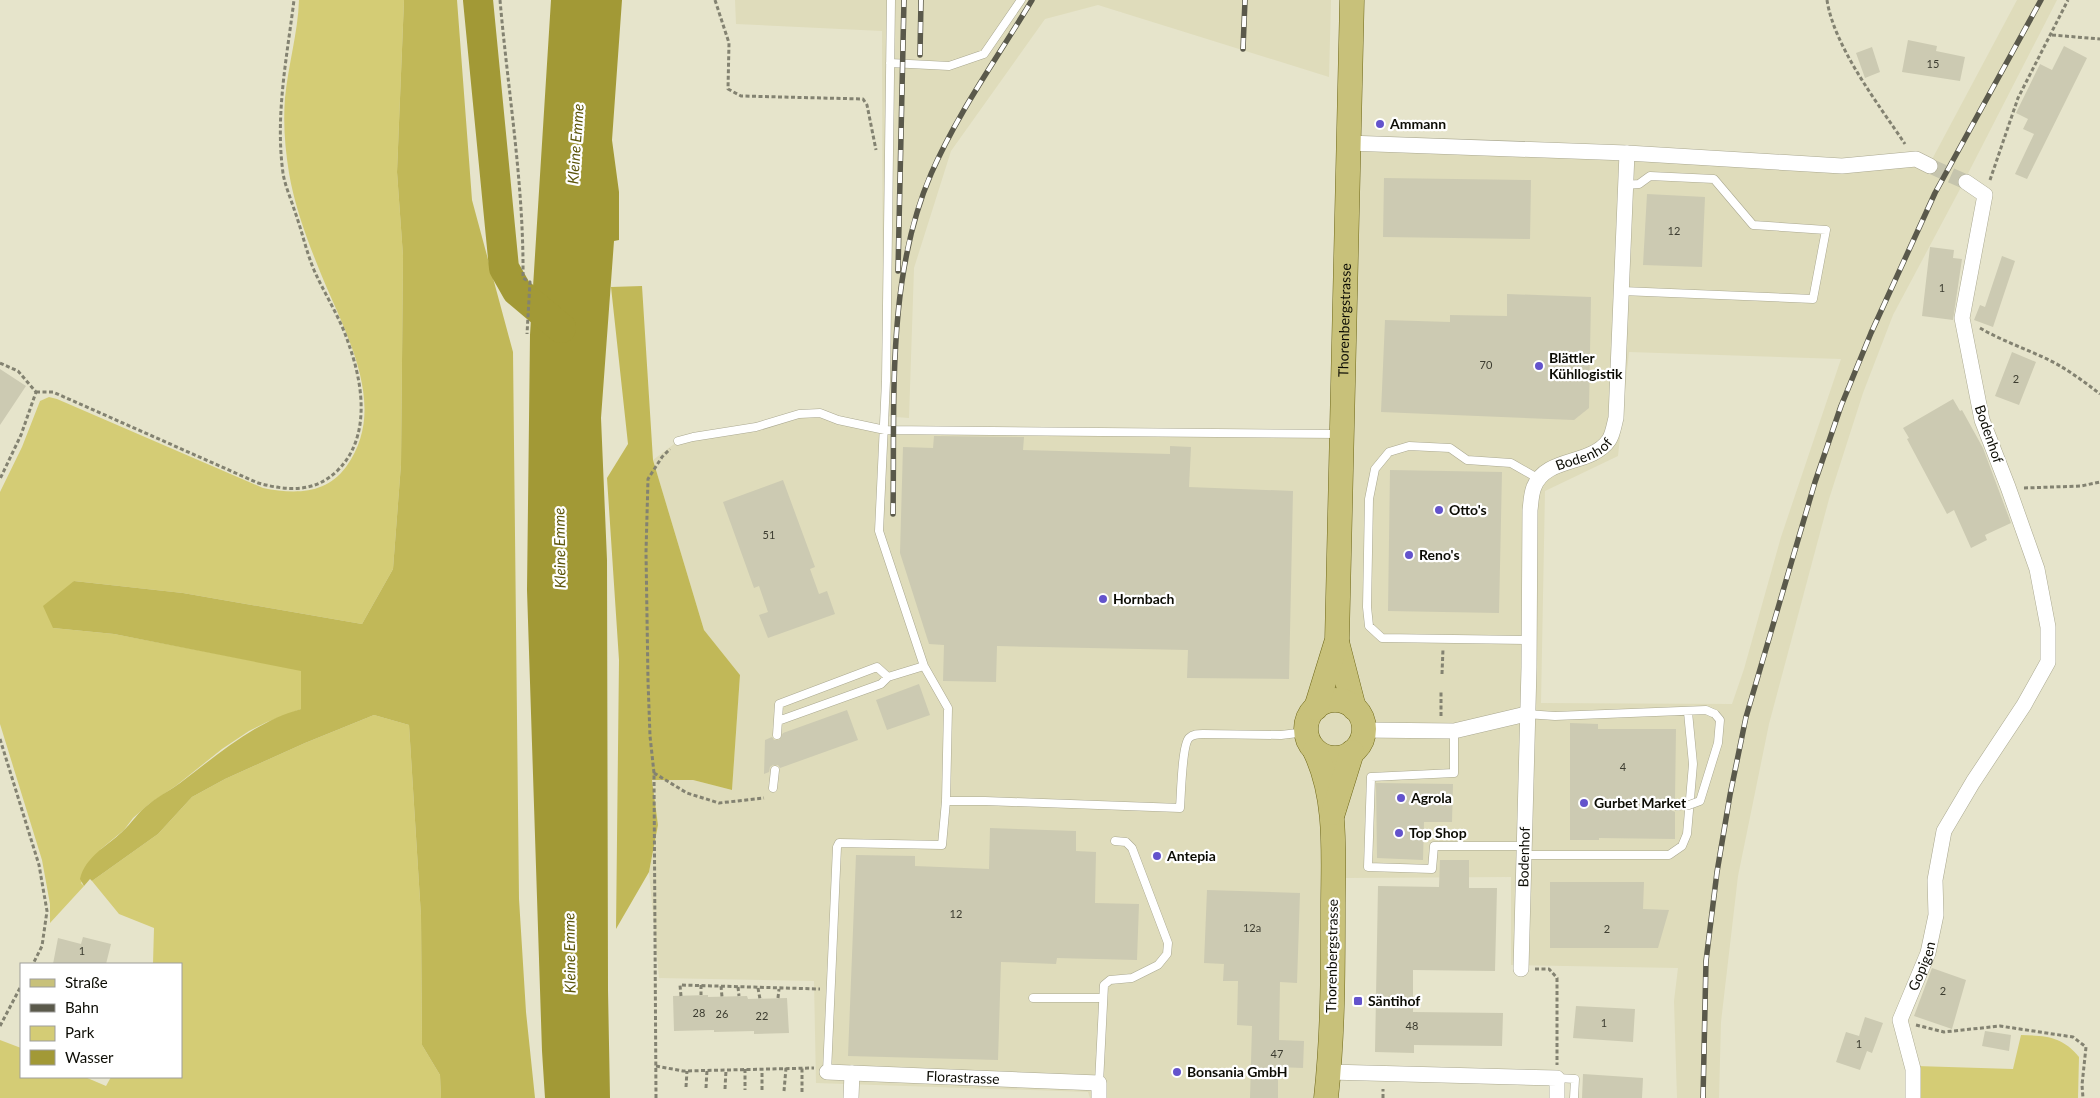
<svg xmlns="http://www.w3.org/2000/svg" width="2100" height="1098" viewBox="0 0 2100 1098" font-family="Lato,sans-serif">
<rect width="100%" height="100%" fill="#e6e4cb"/>
<!-- built -->
<path fill="#dfdcbb" fill-rule="evenodd" d="M735,0H1331L1329,77L1098,5L1045,19L951,151L914,268L909,418L883,416L882,31L736,24Z
M2017,0H2057L1959,191L1893,315L1863,393L1829,499L1769,724L1738,876L1721,1022L1719,1098H1677L1674,1001L1678,968L1511,965V877L1344,878L1320,1098H1090L1088,1092L816,1083L814,981L659,978L649,872L658,825L652,780H693L732,790L740,675L704,630L653,460L678,441L820,413L885,430L1342,434L1348,143L1929,165ZM1629,352L1841,359L1781,537L1744,669L1732,704L1541,703L1545,491L1618,456Z"/>
<!-- green -->
<path fill="#d4cc75" d="M299,0H404L397,172L403,256L401,464L393,569L362,624L183,593L74,581L53,628L114,634L301,670V709L267,722L249,731L222,749L177,785L149,804L133,818L124,830L101,849L81,883L84,886L50,923V904L42,860L0,724V492L22,447L40,401L49,397L57,399L263,488C294,494 325,495 346,467C390,407 345,333 321,274C308,242 295,208 289,173C285,148 283,124 285,98C288,65 298,33 299,0Z
M374,715L409,725L421,916L422,1045L440,1075L441,1098H0V1040L21,1048V1077H85L106,1086L111,1077H181V964H153L154,928L119,914L92,881L158,834L192,797L225,779L305,743Z
M2021,1035C2046,1036 2062,1036 2079,1057L2078,1098H1916V1066L2013,1069Z"/>
<!-- forest -->
<path fill="#c1b858" d="M404,0H457L472,200L513,352L519,899L526,1012L535,1098H441L440,1075L422,1045L421,916L409,725L374,715L305,743L225,779L192,797L158,834L92,881L90,879L84,886L80,879C85,857 107,846 122,832C132,823 138,812 149,804C160,795 173,789 184,780C221,752 255,722 301,709V671L114,634L53,628L43,606L74,581L183,593L362,624L393,569L401,464L403,256L397,172Z
M642,286L653,460L704,630L740,675L732,790L693,780H652L658,825L649,872L616,929L619,660L607,478L628,444L611,287Z"/>
<!-- water -->
<path fill="#a29936" d="M551,0H622L612,140L619,192V240L614,241L601,418L607,560L608,990L610,1098H545L542,1051L527,590L530,335Z"/>
<g fill="none" stroke-linecap="round" stroke-linejoin="round">
<!-- river -->
<path stroke="#a29936" stroke-width="30" d="M478,0L504,268L517,291L561,328"/>
</g>
<!-- building -->
<path fill="#cccab2" d="M1908,40L1937,46L1936,51L1965,57L1960,81L1902,72Z
M2064,46L2087,58L2027,179L2015,174L2034,134L2023,129L2028,119L2016,113L2040,64L2052,70Z
M1872,47L1880,72L1865,78L1856,53Z
M1384,178L1531,180L1530,239L1383,237Z
M1647,194L1705,197L1702,267L1643,265Z
M1930,247L1954,250L1953,258L1962,259L1953,320L1922,316Z
M2002,256L2015,261L1993,327L1974,320L1980,305L1985,307Z
M1507,294L1591,297L1589,408L1574,420L1381,412L1385,320L1450,322V315L1507,316Z
M2012,352L2036,362L2019,405L1995,396Z
M0,369L26,386L0,425Z
M1953,399L1960,411L1962,410L1983,448L2011,523L1985,535L1987,540L1971,548L1954,510L1947,514L1907,439L1909,438L1903,428Z
M934,436L1024,437L1023,450L1170,454V446L1191,447L1189,487L1293,491L1289,679L1187,678L1188,650L997,646L996,682L943,681L944,645L929,644L900,553L903,447L933,448Z
M1390,470L1502,472L1499,613L1388,611Z
M783,480L815,567L810,569L819,594L827,591L835,614L768,638L759,615L768,612L759,586L754,588L723,502Z
M919,684L930,715L887,730L876,700Z
M847,710L858,740L780,768L778,765H773L770,767L769,772L764,774L765,740L772,737L774,740H779L783,733Z
M1570,723L1598,724V729H1676L1675,800L1671,802L1669,806L1671,810L1675,812V839L1599,838V840H1570Z
M1376,783L1453,784L1452,822H1424L1423,860L1377,858Z
M990,828L1076,831V851L1096,852L1095,903L1139,904L1137,960L1057,958L1056,964L1001,962L998,1060L848,1056L856,855L915,856V866L989,869Z
M1440,860H1469V888H1497L1495,971L1413,970V1012L1503,1013L1502,1046L1414,1045V1053L1375,1052L1378,886L1439,887Z
M1550,882H1644L1643,909L1669,910L1658,948H1550Z
M1207,890L1300,893L1297,983L1280,982L1279,1040L1304,1041L1303,1068L1278,1067V1098H1250L1252,1026L1237,1025L1238,981H1223L1224,964L1204,963Z
M83,937L111,944L106,964H53L58,938L81,944Z
M1932,968L1966,980L1952,1029L1914,1016Z
M708,995V997L747,996L748,999L787,998L789,1033L754,1034V1031L714,1032V1030L674,1031L673,996Z
M1576,1006L1635,1009L1633,1042L1573,1038Z
M1865,1017L1883,1023L1872,1053L1867,1051L1860,1070L1836,1062L1846,1032L1859,1036Z
M1985,1031L2011,1035L2009,1051L1982,1046Z
M1583,1074L1643,1078L1642,1098H1582Z"/>
<g fill="none" stroke-linecap="round" stroke-linejoin="round">
<!-- street-tunnel -->
<path stroke="#c5c4ad" stroke-width="15" stroke-dasharray="15 8" stroke-linecap="butt" d="M1930,166L1966,182"/>
<!-- lane casing -->
<g stroke="#aaa890" stroke-width="9">
<path id="lane" d="M890,63L949,66L984,54L1021,0
M1622,291L1813,299L1826,230L1753,225L1714,179L1650,176L1639,184L1626,185
M678,441L693,437L756,427L799,414L820,413L838,420L885,430L1340,434
M1528,640L1382,638L1369,626L1367,607L1369,499L1375,469L1389,452L1409,446L1450,448L1467,460L1511,463L1539,479
M1526,714L1555,716L1706,710L1715,714
M778,721L881,684L888,677
M1454,731V773L1371,777L1368,867L1432,869L1434,846H1525
M777,735L779,704L877,667L888,677L924,666
M773,788L775,770
M946,801H985L1180,808C1181,795 1182,745 1189,738C1193,734 1198,734 1203,734L1281,735L1306,732
M1525,855H1669L1682,846L1687,834L1693,764L1688,712
M1033,998H1102
M827,1072L837,847L839,843L942,845L946,801L948,708L924,666L879,531L886,381L891,0
M1557,1078L1575,1079L1574,1098
M1099,1083L1104,985L1110,980L1132,978L1158,965L1167,954L1168,943L1132,848L1126,842L1115,841"/>
</g>
<!-- street casing -->
<g stroke="#aaa890" stroke-width="16">
<g id="street">
<path d="M1348,143L1627,153L1842,166L1916,159L1930,166"/>
<path d="M1363,730L1454,731L1526,714"/>
<path id="s1" d="M1521,969L1529,668L1530,510C1531,503 1531,494 1534,487C1546,456 1591,466 1609,440C1613,434 1614,425 1616,418L1627,153"/>
<path id="s2" d="M827,1072L1099,1083V1098"/>
<path d="M1329,1072L1557,1078V1098"/>
<path d="M851,1098L852,1073"/>
<path id="s3" d="M1913,1098V1069L1900,1020L1928,953L1936,915L1935,880L1944,831L1973,782L2024,705L2048,662V627L2037,569L2008,487L1982,420L1962,318L1985,195L1966,182"/>
</g>
</g>
<!-- primary casing -->
<g stroke="#6e6718" stroke-width="25">
<g id="primary">
<path d="M1337,642L1354,708"/>
<circle cx="1335" cy="729" r="29"/>
<path id="s4" d="M1316,708L1337,640L1352,0"/>
<path d="M1315,751C1338,799 1333,856 1333,908C1333,971 1333,1035 1326,1098"/>
<path d="M1333,813L1352,752"/>
</g>
</g>
<!-- path -->
<path stroke="#838271" stroke-width="3" stroke-dasharray="4 2.5" stroke-linecap="butt" d="M500,0C508,92 524,185 523,278L530,282L527,334
M715,0L729,43L728,89L741,96L863,99L867,105L876,150
M1827,0C1834,47 1879,105 1905,144
M2052,35L2100,39
M1990,180L2018,98L2068,0
M1980,328C2004,342 2030,350 2055,363C2071,372 2086,383 2100,394
M0,363L18,371L36,392L21,435L0,479
M36,392H53L258,483C288,491 315,493 338,470C371,437 363,384 349,345C341,319 325,295 314,270C306,251 302,231 295,212C291,199 285,186 283,173C275,115 287,57 294,0
M2024,488L2081,486L2100,482
M1442,674L1443,649
M1441,716V692
M0,739L39,865L47,911L42,946L33,964
M654,773L687,793L719,803L764,798
M1535,969H1549L1557,978V1065
M701,985V995
M721,986L722,997
M738,987L739,996
M758,988L760,999
M681,996L680,985L820,989
M778,998L779,989
M1916,1025L1944,1032L2000,1026L2073,1037L2086,1047L2082,1085L2083,1098
M0,1026L21,986
M656,1066L683,1071L814,1068
M745,1069V1090
M686,1087L687,1071
M706,1088L707,1070
M725,1089L726,1070
M762,1090V1069
M784,1091L786,1068
M802,1092V1068
M656,1098L654,773L650,736L648,681L646,552L648,479L662,457L670,449
M1383,1098V1089"/>
<!-- lane -->
<use href="#lane" stroke="#fff" stroke-width="8"/>
<!-- street -->
<use href="#street" stroke="#fff" stroke-width="15"/>
<!-- primary -->
<use href="#primary" stroke="#c8c17a" stroke-width="24"/>
<!-- rail casing -->
<g stroke="#5a594b" stroke-width="5.5">
<path id="rail" d="M1243,49L1245,0
M920,55L921,0
M898,271L904,0
M893,514C895,403 886,278 931,174C958,112 998,57 1032,0
M1703,1098L1706,961L1717,872L1730,795L1746,717L1815,482L1841,406L1871,333L1935,193L2041,0"/>
</g>
<!-- rail -->
<use href="#rail" stroke="#fff" stroke-width="4" stroke-dasharray="11" stroke-linecap="butt"/>
<!-- lane-bridge casing -->
<g stroke="#aaa890" stroke-width="9" stroke-linecap="butt">
<path id="lane-bridge" d="M1675,806L1689,805L1700,801L1718,743L1720,720L1715,714"/>
</g>
<!-- lane-bridge -->
<use href="#lane-bridge" stroke="#fff" stroke-width="8"/>
</g>
<!-- markers -->
<g fill="#6353cc" stroke="#fff" stroke-width="2">
<circle cx="1380" cy="124" r="5"/>
<circle cx="1539" cy="366" r="5"/>
<circle cx="1439" cy="510" r="5"/>
<circle cx="1409" cy="555" r="5"/>
<circle cx="1103" cy="599" r="5"/>
<circle cx="1401" cy="798" r="5"/>
<circle cx="1584" cy="803" r="5"/>
<circle cx="1399" cy="833" r="5"/>
<circle cx="1157" cy="856" r="5"/>
<rect x="1353" y="996" width="10" height="10" rx="2.5"/>
<circle cx="1177" cy="1072" r="5"/>
</g>
<g text-anchor="middle" stroke-width="4.5" stroke-linejoin="round" paint-order="stroke">
<!-- number labels -->
<g font-size="11" fill="#3c3c30">
<text x="1933" y="68">15</text>
<text x="1674" y="235">12</text>
<text x="1942" y="292">1</text>
<text x="1486" y="369">70</text>
<text x="2016" y="383">2</text>
<text x="769" y="539">51</text>
<text x="1623" y="771">4</text>
<text x="956" y="918">12</text>
<text x="1252" y="932">12a</text>
<text x="1607" y="933">2</text>
<text x="82" y="955">1</text>
<text x="1943" y="995">2</text>
<text x="699" y="1017">28</text>
<text x="722" y="1018">26</text>
<text x="762" y="1020">22</text>
<text x="1604" y="1027">1</text>
<text x="1412" y="1030">48</text>
<text x="1859" y="1048">1</text>
<text x="1277" y="1058">47</text>
</g>
<!-- poi labels -->
<g font-size="14" font-weight="bold" fill="#0c0c04" stroke="#fff" text-anchor="start">
<text x="1390" y="129">Ammann</text>
<text x="1549" y="363">Blättler<tspan x="1549" dy="16">Kühllogistik</tspan></text>
<text x="1449" y="515">Otto's</text>
<text x="1419" y="560">Reno's</text>
<text x="1113" y="604">Hornbach</text>
<text x="1411" y="803">Agrola</text>
<text x="1594" y="808">Gurbet Market</text>
<text x="1409" y="838">Top Shop</text>
<text x="1167" y="861">Antepia</text>
<text x="1368" y="1006">Säntihof</text>
<text x="1187" y="1077">Bonsania GmbH</text>
</g>
<!-- street labels -->
<g font-size="14" fill="#0c0c04" stroke="#fff">
<text dy="5" stroke="none"><textPath href="#s4" startOffset="391">Thorenbergstrasse</textPath></text>
<text transform="translate(1989 434) rotate(71)" y="5">Bodenhof</text>
<text dy="5" stroke="none"><textPath href="#s1" startOffset="544">Bodenhof</textPath></text>
<text dy="5" stroke="none"><textPath href="#s1" startOffset="112">Bodenhof</textPath></text>
<text transform="translate(1332 956) rotate(-89)" y="5">Thorenbergstrasse</text>
<text dy="5" stroke="none"><textPath href="#s3" startOffset="138">Gopigen</textPath></text>
<text dy="5" stroke="none"><textPath href="#s2" startOffset="136">Florastrasse</textPath></text>
</g>
<!-- water labels -->
<g font-size="15" font-style="italic" fill="#5c550a" stroke="#fff">
<text transform="translate(576 144) rotate(-86)" y="5">Kleine Emme</text>
<text transform="translate(560 548) rotate(-91)" y="5">Kleine Emme</text>
<text transform="translate(570 953) rotate(-91)" y="5">Kleine Emme</text>
</g>
</g>
<!-- legend -->
<rect x="20" y="963" width="162" height="115" fill="#ffffff" stroke="#9e9e9b"/>
<rect x="30" y="979" width="25" height="8" fill="#c8c17a" stroke="#9e9e9b"/>
<text x="65" y="988" font-size="15" fill="#0c0c04">Straße</text>
<rect x="30" y="1004" width="25" height="8" fill="#5a594b" stroke="#9e9e9b"/>
<text x="65" y="1013" font-size="15" fill="#0c0c04">Bahn</text>
<rect x="30" y="1026" width="25" height="15" fill="#d4cc75" stroke="#9e9e9b"/>
<text x="65" y="1038" font-size="15" fill="#0c0c04">Park</text>
<rect x="30" y="1050" width="25" height="15" fill="#a29936" stroke="#9e9e9b"/>
<text x="65" y="1063" font-size="15" fill="#0c0c04">Wasser</text>
</svg>
